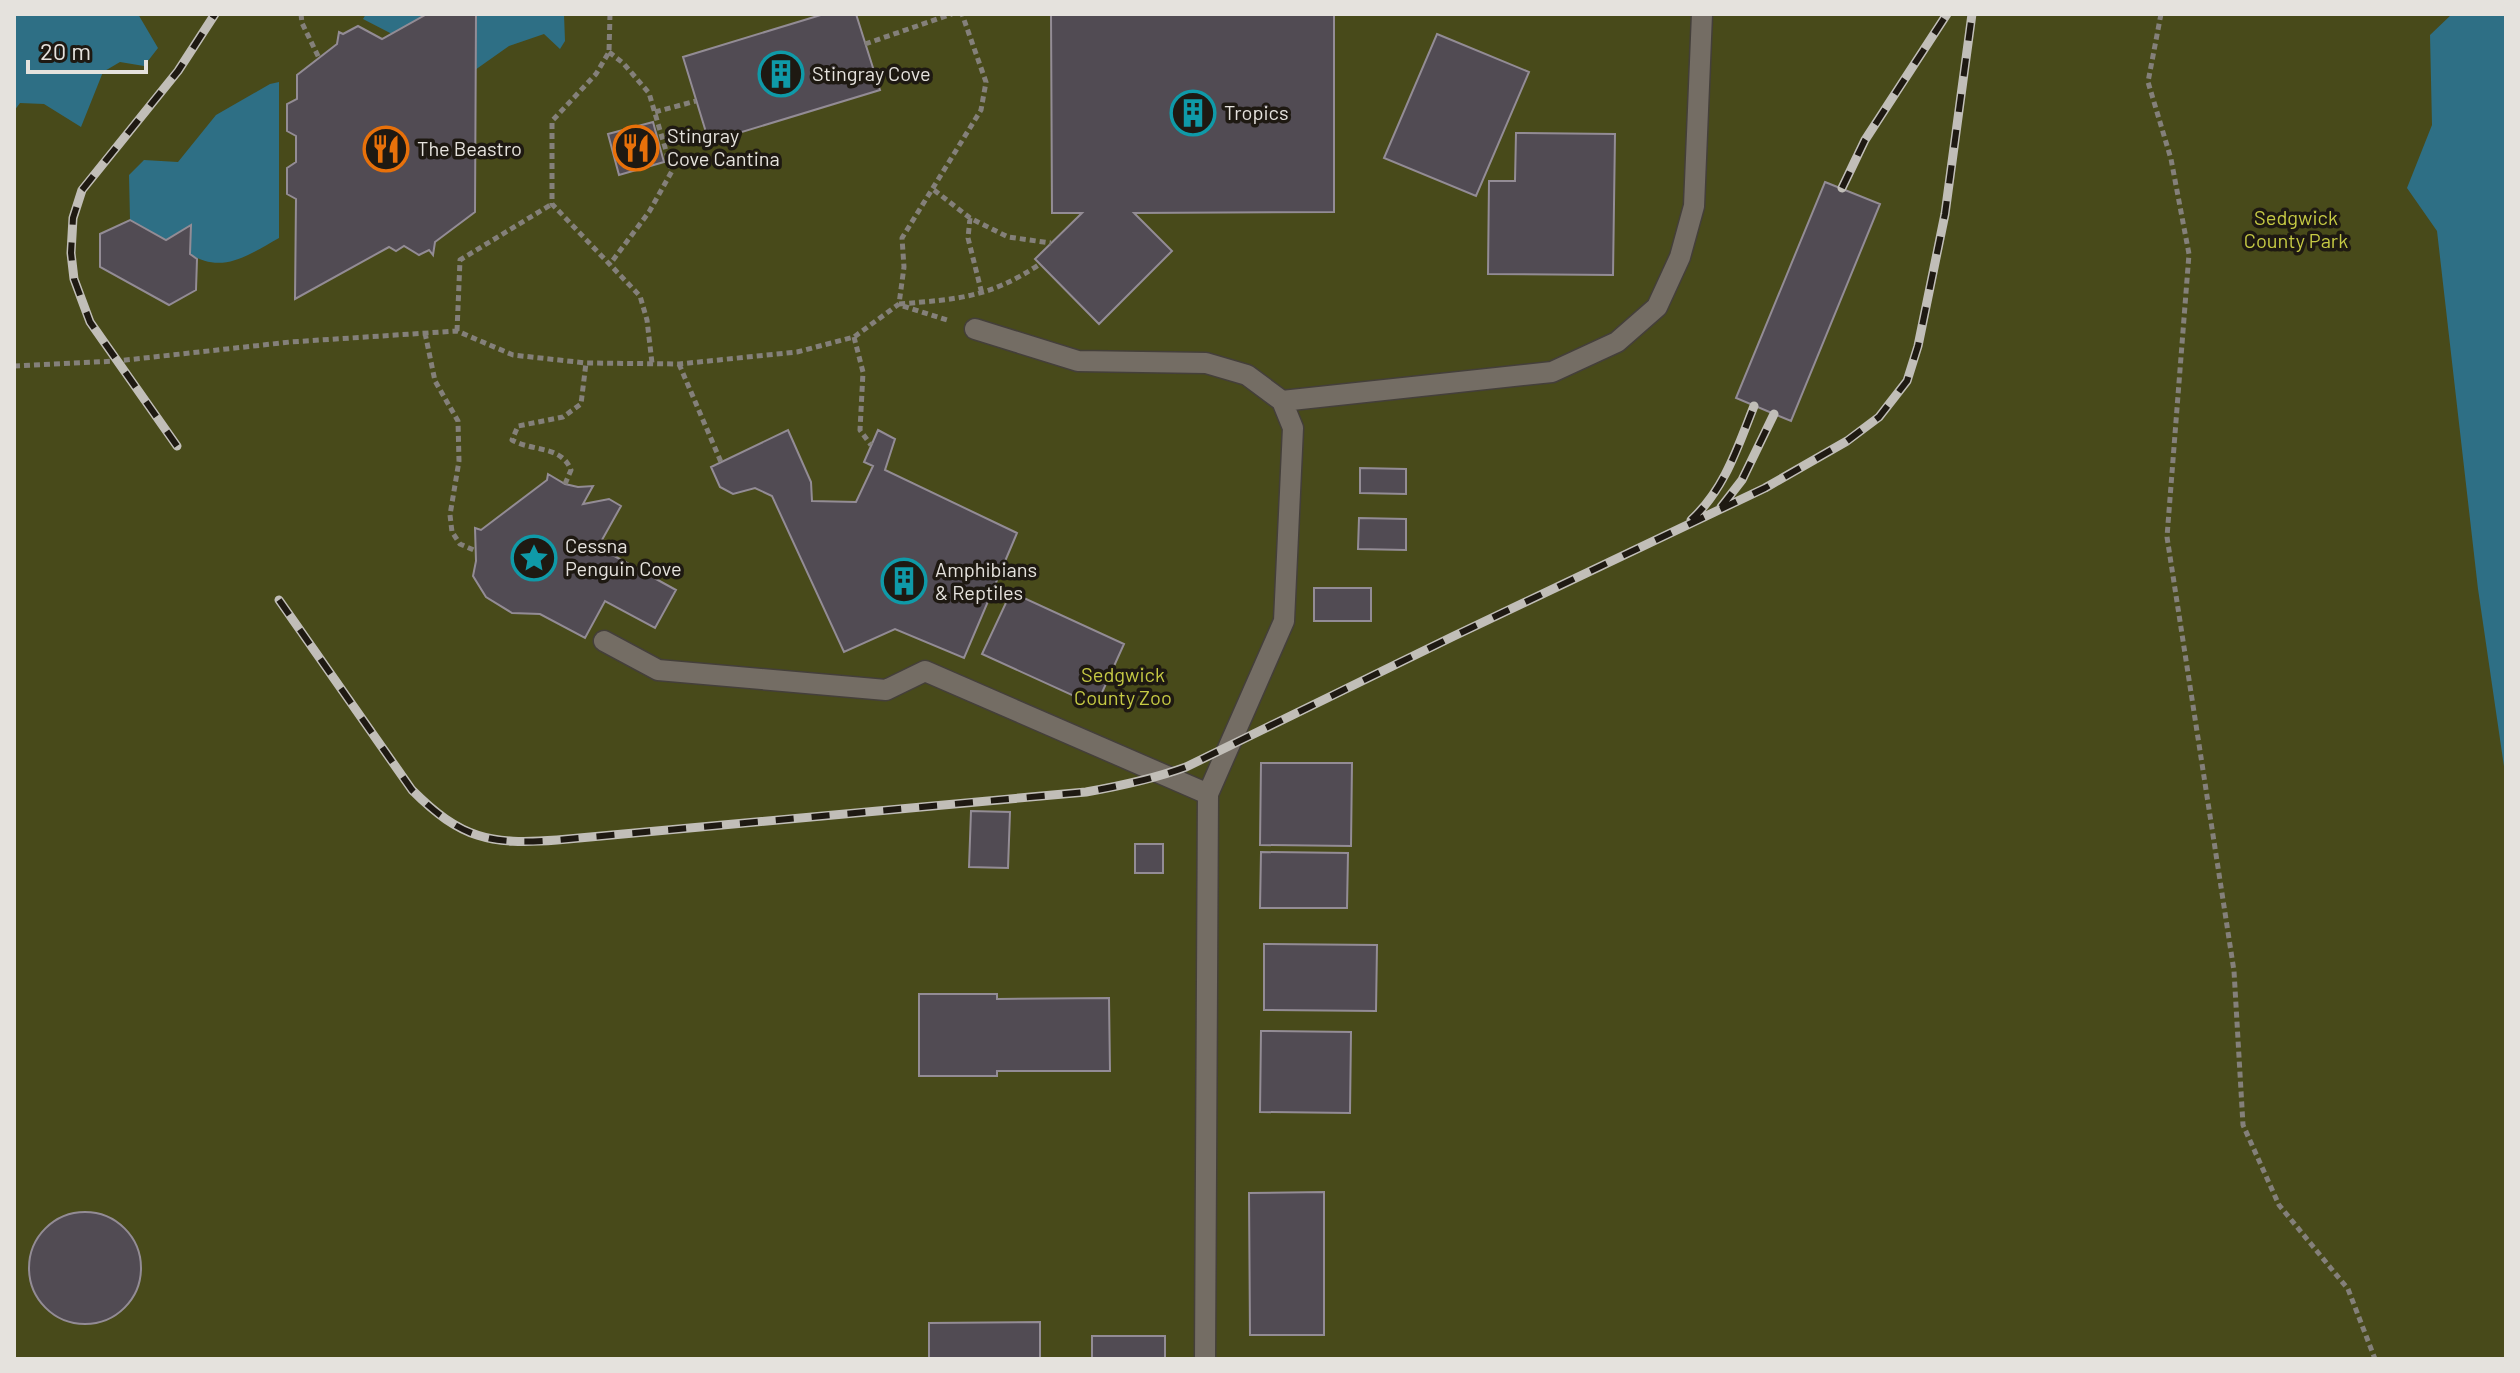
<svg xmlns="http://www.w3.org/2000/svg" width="2520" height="1373" viewBox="0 0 2520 1373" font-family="Barlow,sans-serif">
<rect width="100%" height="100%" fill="#28231b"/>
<!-- green -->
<path fill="#484a1a" d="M14,14H2506V1359H14Z"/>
<!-- water -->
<path fill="#2e6f85" d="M14,14H138L158,48L144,66L120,62L103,72L81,127L44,104L20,103L14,111Z
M366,14H427L392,34L363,19Z
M476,14H564L565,41L560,49L544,34L509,46L475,70Z
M2452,14H2506V780L2478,589L2437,231L2407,188L2432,125L2430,35Z
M279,82V238C250,254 223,275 190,254V226L166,240L130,220L129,175L144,160L178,162L216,115L270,84Z"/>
<!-- building -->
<path fill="#514b53" stroke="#938c95" stroke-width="2" d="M427,14H476L475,212L435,242L433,255L429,250L419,255L404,246L396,251L389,247L295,299L296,199L287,194V168L296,162V136L287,131V104L297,99V75L337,44L339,32L343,34L358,26L382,39Z
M824,14H856L880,90L709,142L683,57Z
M1051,14H1334V212L1134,213L1172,251L1099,324L1035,259L1082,213H1052Z
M1437,34L1529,72L1476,196L1384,158Z
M653,122L664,162L619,175L608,134Z
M1516,133L1615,134L1613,275L1488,274L1489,181H1515Z
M1825,182L1880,204L1791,421L1736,398Z
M130,220L166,240L191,225L190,254L197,259L196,290L169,305L100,267V234Z
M788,430L811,482L812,501L856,502L873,466L864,462L878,430L895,439L885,470L1017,533L964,658L895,629L844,652L772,496L755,488L733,494L720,487L711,467Z
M1360,468L1406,469V494L1360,493Z
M548,474L565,484L578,487L593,486L583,504L609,499L621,506L598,547L676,590L655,628L605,601L585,638L540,614L512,613L486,597L473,576L476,561L475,528L481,530L547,480Z
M1359,518L1406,519V550L1358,549Z
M1314,588H1371V621H1314Z
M1011,592L1124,644L1096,706L982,654Z
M1261,763H1352L1351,846L1260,845Z
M971,811L1010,812L1008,868L969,867Z
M1135,844H1163V873H1135Z
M1261,852L1348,853L1347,908H1260Z
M1264,944L1377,945L1376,1011L1264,1010Z
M919,994H997V999L1109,998L1110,1071H997V1076H919Z
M1261,1031L1351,1032L1350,1113L1260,1112Z
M1324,1192V1335H1250L1249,1193Z
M29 1268a56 56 0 1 1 112 0a56 56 0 1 1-112 0Z
M1040,1322V1359H929V1323Z
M1092,1336H1165V1359H1092Z"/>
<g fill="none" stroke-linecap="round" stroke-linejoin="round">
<!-- minor casing -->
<g stroke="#443f3a" stroke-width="23">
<path id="minor" d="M975,329L1078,361L1206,363L1247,375L1282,401L1293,428L1284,621L1208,794L1205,1359
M1282,401L1552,372L1617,342L1657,307L1680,257L1694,206L1702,14
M604,641L658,670L886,690L925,671L1208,794"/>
</g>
<!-- path -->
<path stroke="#84807a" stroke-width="5" stroke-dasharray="6 4" stroke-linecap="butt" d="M301,14L302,23L319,58
M610,14L609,52L596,74L552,121V204L640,296L647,320L652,363
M2161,14L2148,82L2171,159L2189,254L2167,537L2234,971L2243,1125L2279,1205L2348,1289L2375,1359
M865,44L952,14
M609,52L623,63L649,93L672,171L649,212L610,264
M655,112L696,101
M934,190L970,218L1008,237L1051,243
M970,218L968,238L982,294
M899,304C958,299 989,298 1040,264
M903,306L947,320
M457,331L460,260L552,204
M425,333L435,381L458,421L459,461L450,515L452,532L460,544L476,551
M854,337L863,372L860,430L871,445
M679,364L721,462
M14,366L117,361L290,342L457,331L513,355L586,363L679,364L797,352L854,337L899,304L904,267L902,238L981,110L986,82L962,14
M565,484L571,470C561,445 533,452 512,440L518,426L563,417L581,404L586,363"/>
<!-- minor -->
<use href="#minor" stroke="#746d64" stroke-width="20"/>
<!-- rail casing -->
<g stroke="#c1beb8" stroke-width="9">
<path id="rail" d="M1842,188L1865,140L1947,14
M177,446L90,322L74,279L71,253L73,218L82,190L178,71L215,14
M1721,507L1742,480L1774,414
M1691,520C1725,489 1738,446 1754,406
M279,600L412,790C461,839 490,845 557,840L1086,792C1120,786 1153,779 1186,767L1454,636L1765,488L1847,441L1879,417L1907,381L1918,346L1945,214L1972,14"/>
</g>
<!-- rail -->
<use href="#rail" stroke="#1e1912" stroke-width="6" stroke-dasharray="18" stroke-linecap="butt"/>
</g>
<!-- icons -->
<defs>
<g id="building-ring" transform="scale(2.3)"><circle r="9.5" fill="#1e1912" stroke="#0f9aa8" stroke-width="1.5"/><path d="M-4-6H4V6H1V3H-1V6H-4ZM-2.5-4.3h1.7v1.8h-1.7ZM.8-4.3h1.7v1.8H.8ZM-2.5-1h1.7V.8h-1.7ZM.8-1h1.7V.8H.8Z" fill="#0f9aa8"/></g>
<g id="restaurant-ring" transform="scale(2.3)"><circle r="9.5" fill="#1e1912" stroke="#e8710a" stroke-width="1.5"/><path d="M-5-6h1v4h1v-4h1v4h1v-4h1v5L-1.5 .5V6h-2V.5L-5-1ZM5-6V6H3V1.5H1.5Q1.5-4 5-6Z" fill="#e8710a"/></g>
<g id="sight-ring" transform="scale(2.3)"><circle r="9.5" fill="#1e1912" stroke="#0f9aa8" stroke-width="1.5"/><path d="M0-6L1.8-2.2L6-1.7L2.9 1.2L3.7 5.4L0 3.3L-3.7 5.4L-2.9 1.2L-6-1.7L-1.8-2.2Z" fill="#0f9aa8"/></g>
</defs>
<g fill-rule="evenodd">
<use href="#building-ring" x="781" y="74"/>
<use href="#building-ring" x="1193" y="113"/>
<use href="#restaurant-ring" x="636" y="148"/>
<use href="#restaurant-ring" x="386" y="149"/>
<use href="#sight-ring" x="534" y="558"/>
<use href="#building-ring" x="904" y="581"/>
</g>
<g text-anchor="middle" stroke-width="7" stroke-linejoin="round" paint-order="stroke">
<!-- poi labels -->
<g font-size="20" fill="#e5e2dd" stroke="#1e1912" text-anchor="start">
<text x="812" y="81">Stingray Cove</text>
<text x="1224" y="120">Tropics</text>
<text x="667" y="143">Stingray<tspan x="667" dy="23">Cove Cantina</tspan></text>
<text x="417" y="156">The Beastro</text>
<text x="565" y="553">Cessna<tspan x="565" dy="23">Penguin Cove</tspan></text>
<text x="935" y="577">Amphibians<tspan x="935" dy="23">&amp; Reptiles</tspan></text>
</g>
<!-- park labels -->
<g font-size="20" fill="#c6ca44" stroke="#1e1912">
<text x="2296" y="225">Sedgwick<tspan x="2296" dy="23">County Park</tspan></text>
<text x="1123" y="682">Sedgwick<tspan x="1123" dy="23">County Zoo</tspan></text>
</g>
</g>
<!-- border -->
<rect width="2520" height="1373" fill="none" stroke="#e5e2dd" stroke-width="32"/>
<!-- scale -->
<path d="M28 60v12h118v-12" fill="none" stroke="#e5e2dd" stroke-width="4"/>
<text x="40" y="60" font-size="24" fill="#e5e2dd" stroke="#1e1912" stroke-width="6" paint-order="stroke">20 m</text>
</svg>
